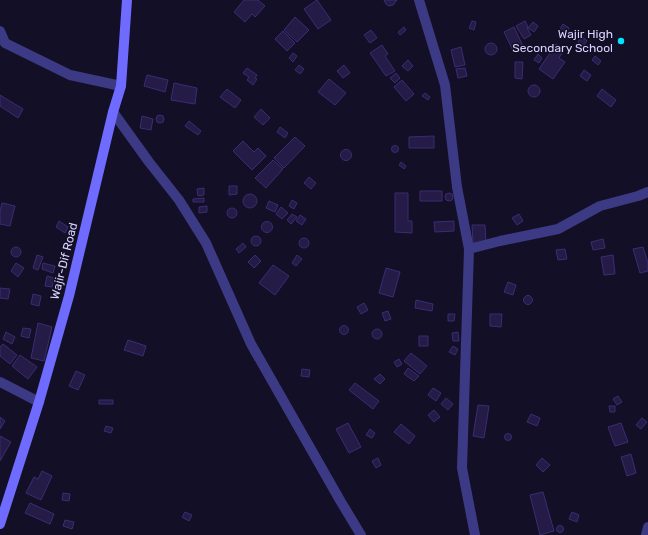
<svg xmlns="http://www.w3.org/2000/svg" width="648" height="535" viewBox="0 0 648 535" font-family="Rubik,sans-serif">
<rect width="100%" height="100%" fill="#130f26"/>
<!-- building -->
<path fill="#241b47" stroke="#3b2d73" d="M244,0H258L265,6L255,17L252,14L245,22L234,12Z
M317,0L331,20L318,29L304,9Z
M384,0H397L393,5L389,6L386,4Z
M295,17L309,30L297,42L284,30Z
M472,21L476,22L474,30L469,28Z
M525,21L528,27L527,28L531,35L524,39L516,26Z
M533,22L538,26L534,32L528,28Z
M563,24L569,28L565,35L559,31Z
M404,27L406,30L400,35L398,32Z
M514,27L523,46L513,51L504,32Z
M371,30L377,38L370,43L364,35Z
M283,31L295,43L287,51L275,39Z
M582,36L587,41L583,46L578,42Z
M485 49a6 6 0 1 1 12 0a6 6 0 1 1-12 0Z
M556,44L564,50L559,58L565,62L553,79L539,69Z
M382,45L388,54L385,56L395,71L386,76L370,53Z
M461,47L465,65L455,67L451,50Z
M293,53L297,56L293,62L289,58Z
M538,54L542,58L539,63L534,60Z
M595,56L601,61L598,65L592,60Z
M408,60L413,66L408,71L402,66Z
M515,62H523L522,79L515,78Z
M299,65L304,69L300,74L295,70Z
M344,65L350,73L343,78L337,71Z
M247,68L257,75L255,78L257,79L253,85L247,80L249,77L243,73Z
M465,68L467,76L458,78L456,69Z
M584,70L591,75L587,81L580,76Z
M396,73L400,78L395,83L390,78Z
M147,75L168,80L165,92L144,86Z
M329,79L346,93L335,105L318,92Z
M402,80L414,94L406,101L394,87Z
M174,83L197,88L195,104L171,100Z
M528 91a6 6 0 1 1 12 0a6 6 0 1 1-12 0Z
M227,89L241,100L235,108L220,97Z
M602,89L616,100L611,107L597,96Z
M425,93L430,97L428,100L422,96Z
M0,95L23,109L18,118L0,106Z
M261,109L270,118L263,125L254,117Z
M156 119a4 4 0 1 1 8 0a4 4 0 1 1-8 0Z
M142,116L153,119L151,130L140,128Z
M189,121L201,131L198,135L185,126Z
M280,127L288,133L285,138L277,132Z
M434,136V148H409V137Z
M295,137L305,146L284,168L274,158Z
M243,141L254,152L258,148L266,156L252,170L233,151Z
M391.5 149a3.5 3.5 0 1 1 7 0a3.5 3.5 0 1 1-7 0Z
M340.5 155a5.5 5.5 0 1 1 11 0a5.5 5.5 0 1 1-11 0Z
M273,160L283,169L266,188L255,178Z
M401,162L406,166L404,169L399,165Z
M309,177L316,183L311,189L304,183Z
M229,186H237V194L229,195Z
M204,188V195L198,196L197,189Z
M420,191H442V201H420Z
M445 197a4 4 0 1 1 8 0a4 4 0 1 1-8 0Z
M395,193H408V221H412V233L395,232Z
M243 201a7 7 0 1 1 14 0a7 7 0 1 1-14 0Z
M204,198V202H193V199Z
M292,200L297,203L294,209L289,206Z
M269,201L278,205L275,212L266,208Z
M2,203L15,206L10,226L0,224V211Z
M207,206V212L199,213V207Z
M281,207L288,213L282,219L276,214Z
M227 213a5 5 0 1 1 10 0a5 5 0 1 1-10 0Z
M292,214L297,217L291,224L287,220Z
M519,214L523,221L517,225L512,218Z
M300,215L306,219L302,225L296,221Z
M59,221L68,227L65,233L56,227Z
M454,221V231L435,232L434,222Z
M261.5 227a5.5 5.5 0 1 1 11 0a5.5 5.5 0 1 1-11 0Z
M472,225H485L486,243H473Z
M251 241a5 5 0 1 1 10 0a5 5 0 1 1-10 0Z
M299 243a5 5 0 1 1 10 0a5 5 0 1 1-10 0Z
M603,239L605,248L593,250L591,242Z
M243,243L246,247L239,253L236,249Z
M11 252a5 5 0 1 1 10 0a5 5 0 1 1-10 0Z
M643,247L648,263V271L640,273L633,249Z
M565,249L567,259L558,260L556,250Z
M37,255L43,257L38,270L33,268Z
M255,255L261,261L254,268L248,262Z
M297,255L302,259L296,266L292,263Z
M613,255L615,274L604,275L601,257Z
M16,263L24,268L18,277L11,271Z
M43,263L55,266L53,273L42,269Z
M273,265L289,276L275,295L259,283Z
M386,268L400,272L393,297L379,293Z
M47,276L54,278L52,287L45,286Z
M508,282L516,285L513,295L504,292Z
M0,288L10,289L8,299L0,298Z
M33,294L41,296L39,306L31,304Z
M523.5 300a4.5 4.5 0 1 1 9 0a4.5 4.5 0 1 1-9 0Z
M416,300L433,304L432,311L415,308Z
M364,303L368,310L361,314L357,307Z
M388,311L391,319L385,321L382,313Z
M448,314H455L454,321H448Z
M490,314H502L501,327L490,326Z
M38,323L52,327L44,361L31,358Z
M339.5 330a4.5 4.5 0 1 1 9 0a4.5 4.5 0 1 1-9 0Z
M23,328L31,329L29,338L21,336Z
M372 334a5 5 0 1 1 10 0a5 5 0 1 1-10 0Z
M6,332L15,337L12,344L3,339Z
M458,332L459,341H453L452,333Z
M419,336H428V346H419Z
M128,340L146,346L143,356L124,350Z
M3,344L17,355L10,364L0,356V347Z
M453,346L458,349L455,355L449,352Z
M411,353L427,366L420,374L404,361Z
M20,355L37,367L28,379L12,366Z
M399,359L402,364L397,367L394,362Z
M408,368L419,376L414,381L404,374Z
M302,369L310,370L309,377L301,376Z
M76,371L85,375L78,390L69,386Z
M380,374L385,379L380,384L374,379Z
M355,383L379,401L373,409L349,390Z
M433,388L441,393L436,401L428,395Z
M618,396L622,402L617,405L613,399Z
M446,398L453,404L448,410L441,404Z
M99,400H113V404H99Z
M478,405L489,406L484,438L473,436Z
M609,406H615V412H610Z
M434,410L440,417L434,422L428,415Z
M531,414L540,418L537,426L527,422Z
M0,417L5,421L0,429Z
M642,418L647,422L641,429L636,425Z
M348,423L361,447L349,453L336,429Z
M621,423L628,442L615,446L608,427Z
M401,424L415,436L409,444L394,432Z
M106,426L113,428L111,433L104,431Z
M370,429L375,433L372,438L366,435Z
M504.5 437a3.5 3.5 0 1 1 7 0a3.5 3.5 0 1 1-7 0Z
M0,436L11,442L0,461Z
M631,454L636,473L627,476L621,457Z
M378,458L381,465L376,468L372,461Z
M542,458L550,465L543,472L536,465Z
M42,471L52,476L41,500L26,493L34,477L38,479Z
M543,492L554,531L540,535L530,495Z
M63,493L70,494L69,501L62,500Z
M30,503L54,514L50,524L25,513Z
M185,512L192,515L189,521L182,517Z
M572,512L579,515L577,522L569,519Z
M65,520L74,522L72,529L63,526Z
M556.5 529a3.5 3.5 0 1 1 7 0a3.5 3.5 0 1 1-7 0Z"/>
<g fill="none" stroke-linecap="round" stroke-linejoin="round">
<!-- minor -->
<path stroke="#3d3a85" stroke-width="10" d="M419,0L445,85L457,187L469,249L462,468L475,535
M0,31L5,43L70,75L121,86
M113,112L149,162L179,200L206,243L251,344L341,502L361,535
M469,249L500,241L558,229L600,206L638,196L648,192
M0,382L39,402
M646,535L648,527"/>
<!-- secondary -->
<path stroke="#6f6bff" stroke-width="10" d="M0,524L39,402L69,296L113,112L121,86L127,0"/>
</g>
<!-- markers -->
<circle fill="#00e5ff" stroke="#130f26" stroke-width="1.5" cx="621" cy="41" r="4"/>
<g text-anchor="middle" stroke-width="3" stroke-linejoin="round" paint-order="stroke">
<!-- poi labels -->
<g font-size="12" fill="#d9d4ff" stroke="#130f26" text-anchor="end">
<text x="613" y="38">Wajir High<tspan x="613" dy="14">Secondary School</tspan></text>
</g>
<!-- street labels -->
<g font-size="12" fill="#d9d4ff" stroke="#130f26">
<text transform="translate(64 261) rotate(-76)" y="4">Wajir-Dif Road</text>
</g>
</g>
</svg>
